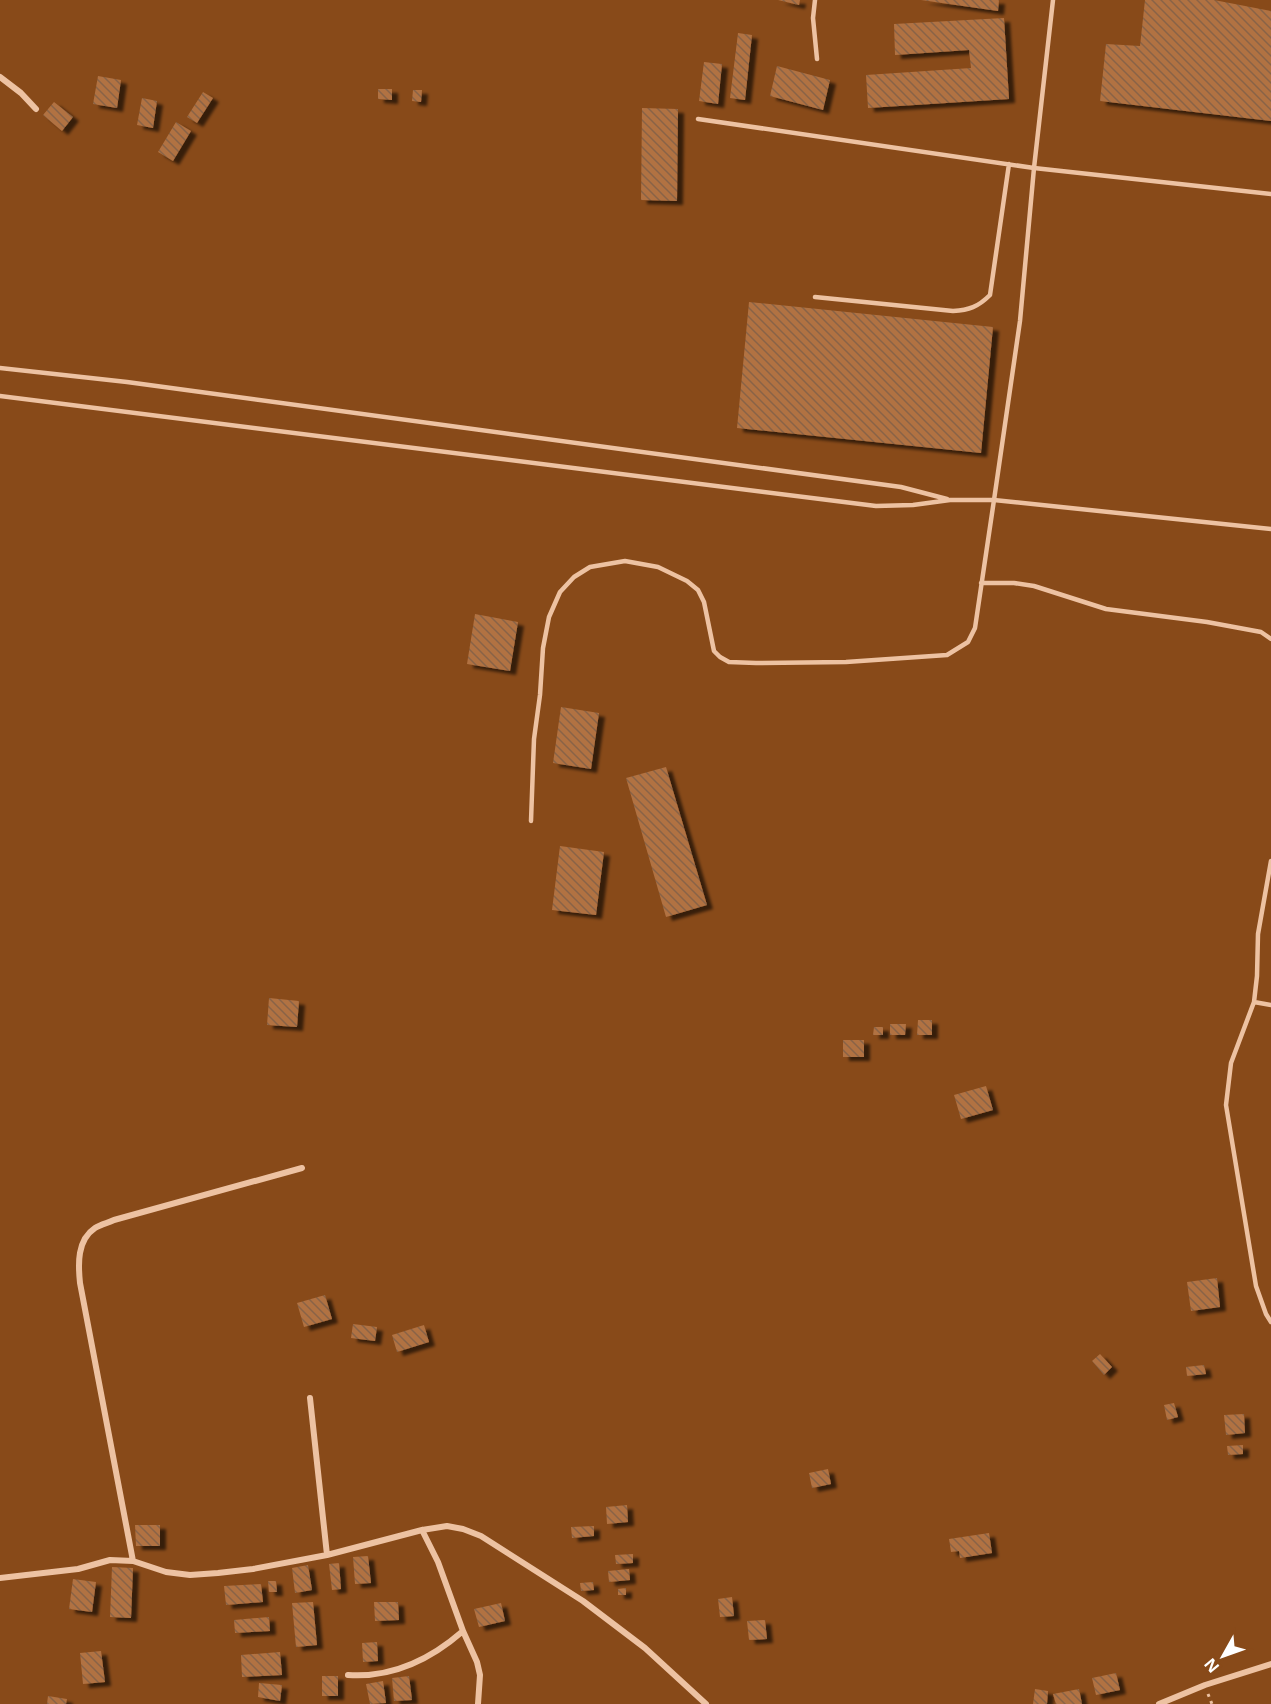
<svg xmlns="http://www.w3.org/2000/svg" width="1271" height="1704" viewBox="0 0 1271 1704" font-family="'Noto Sans',sans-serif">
<defs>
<pattern id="building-back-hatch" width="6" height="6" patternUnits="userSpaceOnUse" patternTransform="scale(1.5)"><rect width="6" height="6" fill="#b17242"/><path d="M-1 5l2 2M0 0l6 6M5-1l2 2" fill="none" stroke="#896346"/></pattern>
<filter id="shadow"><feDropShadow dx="6" dy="4" stdDeviation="1.5" flood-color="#0009"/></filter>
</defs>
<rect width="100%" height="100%" fill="#884a19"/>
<!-- building -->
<path fill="url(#building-back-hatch)" filter="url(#shadow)" d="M778,0H800L799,5Z
M921,0H999L998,11Z
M1145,0H1214L1271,11V121L1100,101L1106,44L1140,46Z
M1004,18L1009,99L868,108L866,75L971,68L969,50L895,55L894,24Z
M738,33L752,35L745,100L730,98Z
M704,62L722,64L718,104L699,101Z
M777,66L830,80L823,110L770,96Z
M98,76L121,80L117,108L93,104Z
M378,89H392V100L378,99Z
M413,90H422L421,102L412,101Z
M203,92L213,98L197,123L187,117Z
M142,98L157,101L153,128L137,125Z
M54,102L73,117L62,131L43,115Z
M642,108L678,109L677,201L641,200Z
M176,122L191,131L173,161L158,152Z
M749,302L993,327L981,453L737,428Z
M475,614L518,622L510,671L467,664Z
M561,707L599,713L591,769L553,763Z
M666,767L707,905L666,917L626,778Z
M560,846L604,852L596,915L552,910Z
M269,998L299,1001L297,1027L267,1025Z
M918,1020H932V1035H917Z
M890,1024H906L905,1035H890Z
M874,1027H883V1035H873Z
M843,1040H864V1057H843Z
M986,1086L993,1110L961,1119L954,1095Z
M1217,1278L1220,1307L1191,1311L1187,1282Z
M325,1295L332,1319L304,1327L297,1303Z
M353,1324L377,1327L375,1341L351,1338Z
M424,1325L429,1342L397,1352L392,1335Z
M1100,1354L1112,1367L1104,1375L1092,1361Z
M1204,1365L1206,1374L1187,1376L1186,1367Z
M1174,1403L1178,1417L1167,1420L1164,1405Z
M1244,1414L1245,1433L1226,1435L1224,1415Z
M1243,1445V1454L1228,1455L1227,1446Z
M828,1469L831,1484L812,1488L809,1473Z
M627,1505L628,1522L607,1524L606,1507Z
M135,1525H160V1546H136Z
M594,1526V1536L572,1538L571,1527Z
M989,1533L992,1553L960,1558L959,1551L951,1552L949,1539Z
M633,1554V1563L616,1564L615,1555Z
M368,1556L371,1583L355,1584L353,1557Z
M339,1563L341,1589L332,1590L329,1564Z
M308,1565L312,1590L295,1593L292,1568Z
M112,1567L133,1568L131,1618L110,1617Z
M629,1569L630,1580L609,1582L608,1571Z
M73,1579L96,1582L92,1612L69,1609Z
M268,1581H276L277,1592H269Z
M593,1582L594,1590L581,1591L580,1583Z
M261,1584L263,1602L226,1605L224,1586Z
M626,1588V1595H618V1589Z
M732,1597L734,1616L720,1617L718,1599Z
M313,1602L317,1645L296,1647L292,1603Z
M374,1602H398L399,1620L375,1621Z
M501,1603L505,1621L479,1627L474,1609Z
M269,1617L270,1631L235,1633L234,1620Z
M765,1620L767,1639L749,1640L747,1621Z
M377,1642L378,1661L363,1662L362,1643Z
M101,1651L105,1682L83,1684L80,1653Z
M280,1652L282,1675L242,1677L241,1655Z
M1116,1673L1120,1690L1096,1695L1092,1678Z
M322,1676H338V1696H322Z
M409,1676L412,1700L394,1701L392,1678Z
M383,1681L386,1703L370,1704L366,1684Z
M259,1683L282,1685L280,1701L258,1697Z
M1035,1689L1048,1691L1047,1704H1033Z
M1079,1689L1082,1704H1056L1053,1694Z
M48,1696L67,1699L66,1704H47Z"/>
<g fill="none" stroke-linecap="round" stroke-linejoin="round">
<!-- path -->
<path stroke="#edc2a2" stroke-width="3" stroke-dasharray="3 4.5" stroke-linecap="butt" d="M1208,1694L1212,1704"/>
<!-- service -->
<path stroke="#edc2a2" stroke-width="4.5" d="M815,0L813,18L817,59
M698,119L1034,168L1271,194
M815,297L953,311C969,310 978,307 990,295L1009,164
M0,368L127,382L901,487L947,499
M0,396L876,506L913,505L950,500H994L1020,321L1034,168L1053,0
M981,583H1014L1034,586L1106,609L1207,622L1261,632L1271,639
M531,821L534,739L540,695L543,648L549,617L560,592L574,577L590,567L625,561L658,567L687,581L698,590L704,602L714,651L720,657L729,662L756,663L846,662L947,655L968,642L975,628L994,500L1271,529
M1271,861L1258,934L1257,976L1254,1002L1231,1063L1226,1105L1256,1286L1266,1314L1271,1322
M1254,1002L1271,1005"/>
<!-- minor -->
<path stroke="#edc2a2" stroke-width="6" d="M0,77L21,93L36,109
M310,1398L327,1555
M422,1530L438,1562L463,1631L477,1662L480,1675L478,1704
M133,1561L80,1283C78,1264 77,1240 95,1228C101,1224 108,1223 114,1220L302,1168
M0,1578L78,1569L110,1560L133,1561L166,1572L190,1575L218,1573L253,1569L327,1555L422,1530L447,1526L463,1529L481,1536L583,1601L645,1648L706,1704
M348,1675C392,1678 431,1659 463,1631
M1159,1704L1205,1685L1271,1664"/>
</g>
<!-- north arrow -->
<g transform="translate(1223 1656) rotate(230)" stroke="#884a19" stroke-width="4.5" paint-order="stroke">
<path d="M0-4.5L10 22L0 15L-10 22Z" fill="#ffffff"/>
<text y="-9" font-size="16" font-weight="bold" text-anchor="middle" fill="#ffffff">N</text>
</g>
</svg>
